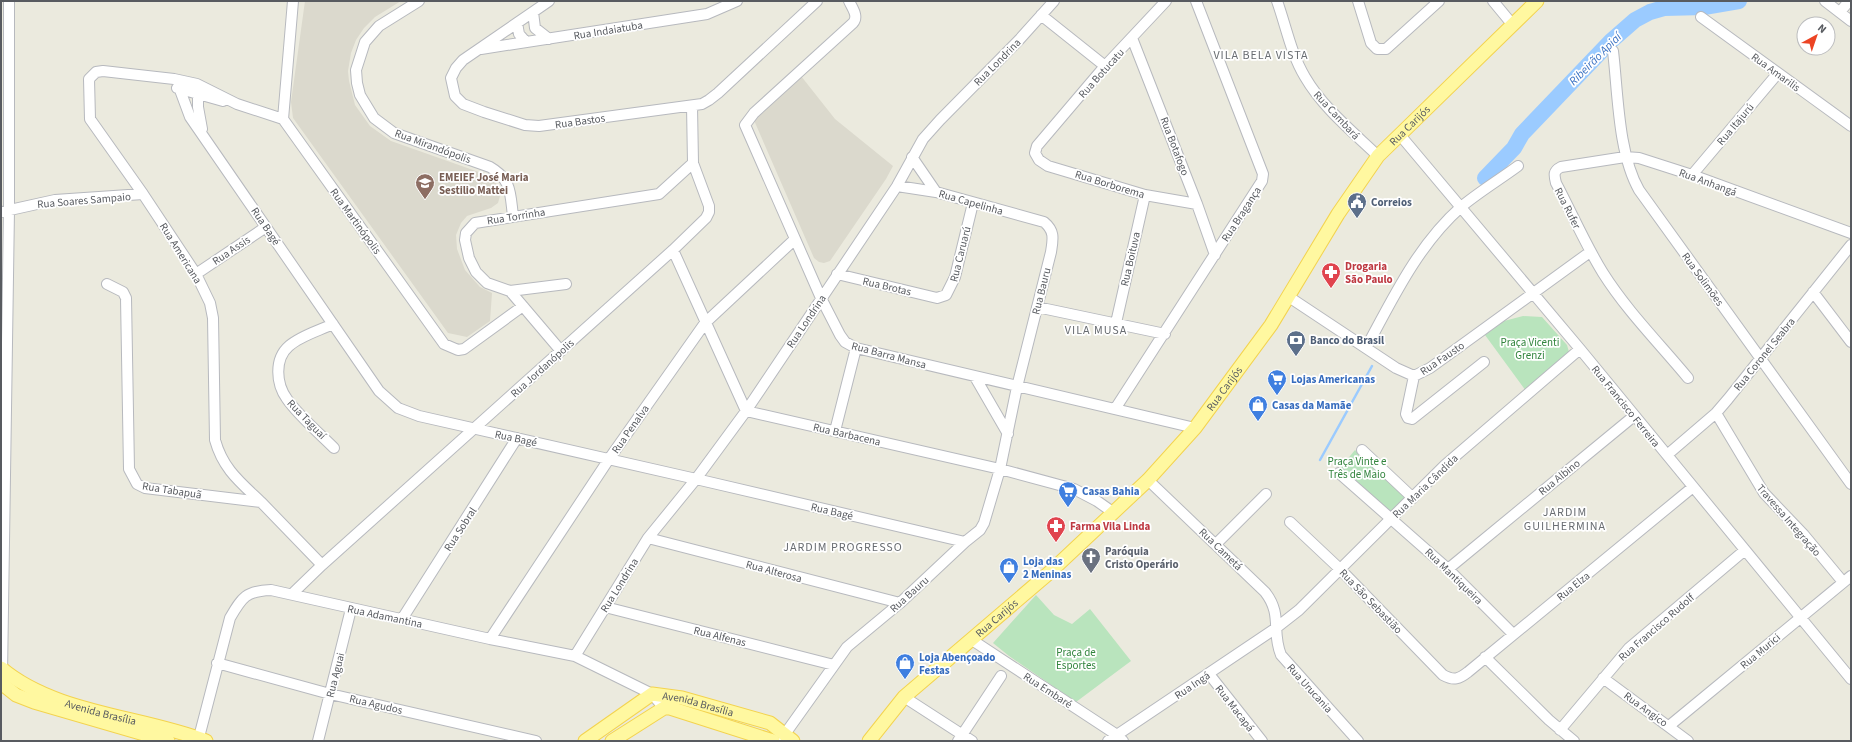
<svg xmlns="http://www.w3.org/2000/svg" width="1852" height="742" viewBox="0 0 1852 742" font-family="'Source Sans 3',sans-serif">
<rect width="100%" height="100%" fill="#ebeade"/>
<!-- education -->
<path fill="#dbd9cd" d="M305,1H401L375,17L364,28L356,40L351,53L348,71L349,81L355,105L370,126L391,141L490,176L498,186L500,196L498,203L491,208L467,216L461,223L456,235L457,249L465,270L480,287L492,293L490,321L467,337L448,333L293,118L291,102Z
M801,76L835,119L893,166L886,179L830,261L824,263L819,262L814,258L753,118Z"/>
<!-- green -->
<path fill="#b9e4bd" d="M1523,316L1542,317L1567,345L1569,352L1526,391L1485,335L1504,321Z
M1355,450L1405,497L1390,513L1340,468Z
M1036,595L1054,615L1072,624L1090,609L1131,661L1076,702L1009,656L993,643Z"/>
<g fill="none" stroke-linecap="round" stroke-linejoin="round">
<!-- stream -->
<path stroke="#9bcbff" stroke-width="2.5" d="M1320,460L1372,366"/>
<!-- river -->
<path stroke="#9bcbff" stroke-width="16" d="M1485,178L1514,148L1522,134L1611,41L1635,20L1650,12L1664,8L1704,7L1739,1"/>
<!-- minor casing -->
<g stroke="#b7b9be" stroke-width="12">
<path id="minor" d="M293,1L283,119L444,344L458,350L464,349L523,306
M419,1L379,26L365,42L356,70L357,83L360,95L374,118L394,133L490,167C512,180 510,193 513,216
M549,1L463,60L456,68L451,78L455,96L463,104L484,112L525,125L539,126L702,104L709,100L718,93L817,1
M849,1C852,8 859,16 853,23L754,113L745,125L821,298L840,335L845,342L856,348L1195,428
M1166,1L1105,66L1037,146L1035,153L1039,160L1048,166L1145,195L1197,204
M1277,1C1286,26 1291,54 1305,77C1323,108 1352,131 1378,156
M1358,1L1371,43L1377,49H1386L1439,1
M1493,1L1512,24
M1825,1L1851,21
M533,12L535,28L549,39
M1840,12L1849,1
M1041,15L1105,66
M1701,17L1851,126
M517,23L519,34L526,42
M1132,38L1197,204L1215,255
M481,49L707,14L737,1
M1613,51C1618,93 1618,153 1639,190L1851,484
M177,88L223,101
M180,90L190,117L379,391L398,408L419,416L696,479L965,542
M198,96V107L202,129
M1400,135L1580,349L1851,679
M912,157L936,192
M1692,175L1778,73
M1,212L55,200L143,194
M673,250L746,411L1000,469L1074,489L1097,501L1114,513
M196,274L266,227
M837,274L937,298L946,295L955,277L973,203
M107,284L123,292L126,298L129,469L137,484L145,488L261,502L322,565
M510,291L566,284
M1813,292L1851,342
M1289,297L1396,368L1414,376L1430,368L1590,252
M1037,307L1165,334
M1116,323L1145,195
M333,324C318,331 300,336 289,346C274,359 276,384 287,399C297,414 320,434 334,448
M1366,348C1393,298 1418,245 1461,207C1479,192 1499,180 1518,166
M561,351L510,291L487,283L476,272L469,258L465,240L466,233L475,223L659,194L693,163
M1414,376L1406,414L1408,418L1412,419L1484,362
M975,377L1008,434
M1688,378C1659,343 1627,311 1603,273C1585,244 1572,213 1556,183C1554,175 1553,171 1561,167L1625,157L1639,158L1692,175L1851,233
M1115,409L1262,181L1263,174L1196,1
M1716,413L1764,493L1804,535L1843,582
M835,431L856,348
M1362,450L1413,498
M1667,455L1716,413L1728,399L1851,245
M1339,473L1448,569L1513,634
M1148,480L1265,592C1283,615 1271,631 1281,655L1358,741
M261,502C240,482 223,469 215,440L213,318L210,303L196,274L143,194L90,119L89,79L96,72L103,71L174,79L197,84L237,104L283,119
M1290,522L1341,570L1443,675C1454,681 1459,679 1468,672L1693,487
M648,538L900,603
M1216,544L1266,494
M1448,569L1634,416
M292,594L322,565L673,250L706,218L709,212V206L693,163L692,106
M605,607L834,665
M402,619L517,438
M490,639L609,459L705,323L794,240
M972,640L1117,735L1123,741
M575,656L648,538L696,479L746,411L897,186L923,139L940,120L1019,40L1054,1
M1485,657L1549,720L1574,741
M217,663L330,694L536,741
M1209,674L1262,741
M2,675L9,210V1
M1603,678L1688,741
M904,697L972,741
M1669,726L1851,576
M1560,730L1629,648L1745,550
M198,741L230,618C242,597 246,591 271,590L490,639L575,656L652,694L664,708
M318,741L351,609
M783,741L785,734L847,647L900,603L965,542L980,530L984,523L1000,469L1017,387L1051,252C1053,239 1055,231 1044,222L936,192L897,186
M958,741L1001,676
M1108,741L1276,628L1299,610L1445,465L1580,349"/>
</g>
<!-- major casing -->
<g stroke="#f3d34f" stroke-width="15">
<g id="major">
<path id="s1" d="M1,668C55,714 142,716 206,741"/>
<path d="M1,683L16,695L34,702L168,741"/>
<path id="s2" d="M585,741L652,694L682,698L770,723L793,741"/>
<path d="M612,741L664,708H670L773,741"/>
<path id="s3" d="M869,741L904,697L1049,573L1148,480L1195,428L1271,325L1338,214L1378,156L1537,1"/>
</g>
</g>
<!-- minor -->
<use href="#minor" stroke="#fff" stroke-width="10"/>
<!-- major -->
<use href="#major" stroke="#fff8a0" stroke-width="13"/>
</g>
<!-- icons -->
<defs>
<g id="school-pin" transform="scale(1)"><path d="M0 17L-7.5 6A9.5 9.5 0 1 1 7.5 6Z" fill="#8d6e63" stroke="#fff"/><path d="M0-5L7-2L0 1L-7-2ZM-4 1L0 2.5L4 1V4Q0 6-4 4Z" fill="#fff"/></g>
<g id="civic-pin" transform="scale(1)"><path d="M0 17L-7.5 6A9.5 9.5 0 1 1 7.5 6Z" fill="#5c6f8a" stroke="#fff"/><path d="M-.6-6.5H3V-4.5H.6V-3L4-1V1h2V6H-6V1h2V-1L-.6-3ZM-1.2 2.5V6h2.4V2.5Z" fill="#fff"/></g>
<g id="pharmacy-pin" transform="scale(1)"><path d="M0 17L-7.5 6A9.5 9.5 0 1 1 7.5 6Z" fill="#e0444e" stroke="#fff"/><path d="M-2-6h4v4h4v4h-4v4h-4v-4h-4v-4h4Z" fill="#fff"/></g>
<g id="bank-pin" transform="scale(1)"><path d="M0 17L-7.5 6A9.5 9.5 0 1 1 7.5 6Z" fill="#5c6f8a" stroke="#fff"/><path d="M-6-4H6V4H-6ZM0-2.3a2.3 2.3 0 1 0 0 4.6a2.3 2.3 0 1 0 0-4.6Z" fill="#fff"/></g>
<g id="supermarket-pin" transform="scale(1)"><path d="M0 17L-7.5 6A9.5 9.5 0 1 1 7.5 6Z" fill="#3f7fe0" stroke="#fff"/><path d="M-6-5.5h2.5l.6 2H6L4.5 2H-2.5L-4.4-4H-6ZM-1.5 3.2a1.3 1.3 0 1 0 .1 0ZM3 3.2a1.3 1.3 0 1 0 .1 0Z" fill="#fff"/></g>
<g id="shop-pin" transform="scale(1)"><path d="M0 17L-7.5 6A9.5 9.5 0 1 1 7.5 6Z" fill="#3f7fe0" stroke="#fff"/><path d="M-5-2.5h2.3a2.7 3.5 0 0 1 5.4 0H5L5.5 6h-11ZM-1.5-2.5h3a1.5 2.3 0 0 0-3 0Z" fill="#fff"/></g>
<g id="church-pin" transform="scale(1)"><path d="M0 17L-7.5 6A9.5 9.5 0 1 1 7.5 6Z" fill="#6b7280" stroke="#fff"/><path d="M-1.2-6h2.4v3.5h3.3v2.4h-3.3V6h-2.4V-.1h-3.3v-2.4h3.3Z" fill="#fff"/></g>
</defs>
<g fill-rule="evenodd">
<use href="#school-pin" x="425" y="183"/>
<use href="#civic-pin" x="1357" y="202"/>
<use href="#pharmacy-pin" x="1331" y="272"/>
<use href="#bank-pin" x="1296" y="340"/>
<use href="#supermarket-pin" x="1277" y="379"/>
<use href="#shop-pin" x="1258" y="405"/>
<use href="#supermarket-pin" x="1068" y="491"/>
<use href="#pharmacy-pin" x="1056" y="526"/>
<use href="#church-pin" x="1091" y="557"/>
<use href="#shop-pin" x="1009" y="567"/>
<use href="#shop-pin" x="905" y="663"/>
</g>
<g text-anchor="middle" stroke-width="3.5" stroke-linejoin="round" paint-order="stroke">
<!-- street labels -->
<g font-size="11" fill="#585b60" stroke="#fff">
<text transform="translate(608 30) rotate(-9)" y="4">Rua Indaiatuba</text>
<text transform="translate(997 62) rotate(-45)" y="4">Rua Londrina</text>
<text transform="translate(1776 72) rotate(36)" y="4">Rua Amarilis</text>
<text transform="translate(1101 73) rotate(-48)" y="4">Rua Botucatu</text>
<text transform="translate(1337 115) rotate(47)" y="4">Rua Cambará</text>
<text transform="translate(580 121) rotate(-8)" y="4">Rua Bastos</text>
<text transform="translate(1735 124) rotate(-50)" y="4">Rua Itajurú</text>
<text dy="4" stroke="none"><textPath href="#s3" startOffset="825">Rua Carijós</textPath></text>
<text transform="translate(433 146) rotate(20)" y="4">Rua Mirandópolis</text>
<text transform="translate(1175 146) rotate(69)" y="4">Rua Botafogo</text>
<text transform="translate(1708 182) rotate(20)" y="4">Rua Anhangá</text>
<text transform="translate(1110 184) rotate(17)" y="4">Rua Borborema</text>
<text transform="translate(84 200) rotate(-5)" y="4">Rua Soares Sampaio</text>
<text transform="translate(971 202) rotate(16)" y="4">Rua Capelinha</text>
<text transform="translate(1568 208) rotate(63)" y="4">Rua Rufer</text>
<text transform="translate(1241 214) rotate(-57)" y="4">Rua Bragança</text>
<text transform="translate(516 216) rotate(-9)" y="4">Rua Torrinha</text>
<text transform="translate(356 221) rotate(54)" y="4">Rua Martinópolis</text>
<text transform="translate(266 226) rotate(56)" y="4">Rua Bagé</text>
<text transform="translate(231 250) rotate(-34)" y="4">Rua Assis</text>
<text transform="translate(181 253) rotate(58)" y="4">Rua Americana</text>
<text transform="translate(960 254) rotate(-76)" y="4">Rua Caruarú</text>
<text transform="translate(1130 259) rotate(-77)" y="4">Rua Boituva</text>
<text transform="translate(1703 279) rotate(54)" y="4">Rua Solimões</text>
<text transform="translate(887 286) rotate(13)" y="4">Rua Brotas</text>
<text transform="translate(1041 291) rotate(-76)" y="4">Rua Bauru</text>
<text transform="translate(806 321) rotate(-56)" y="4">Rua Londrina</text>
<text transform="translate(1764 354) rotate(-51)" y="4">Rua Coronel Seabra</text>
<text transform="translate(889 355) rotate(15)" y="4">Rua Barra Mansa</text>
<text transform="translate(1442 358) rotate(-34)" y="4">Rua Fausto</text>
<text transform="translate(542 368) rotate(-42)" y="4">Rua Jordanópolis</text>
<text dy="4" stroke="none"><textPath href="#s3" startOffset="502">Rua Carijós</textPath></text>
<text transform="translate(1626 406) rotate(51)" y="4">Rua Francisco Ferreira</text>
<text transform="translate(307 419) rotate(46)" y="4">Rua Taguaí</text>
<text transform="translate(630 429) rotate(-55)" y="4">Rua Penalva</text>
<text transform="translate(847 434) rotate(13)" y="4">Rua Barbacena</text>
<text transform="translate(516 438) rotate(12)" y="4">Rua Bagé</text>
<text transform="translate(1559 477) rotate(-39)" y="4">Rua Albino</text>
<text transform="translate(1425 486) rotate(-44)" y="4">Rua Maria Cândida</text>
<text transform="translate(172 490) rotate(9)" y="4">Rua Tabapuã</text>
<text transform="translate(832 511) rotate(13)" y="4">Rua Bagé</text>
<text transform="translate(1789 520) rotate(49)" y="4">Travessa Integração</text>
<text transform="translate(460 529) rotate(-57)" y="4">Rua Sobral</text>
<text transform="translate(1221 549) rotate(44)" y="4">Rua Cametá</text>
<text transform="translate(774 571) rotate(15)" y="4">Rua Alterosa</text>
<text transform="translate(1454 576) rotate(44)" y="4">Rua Mantiqueira</text>
<text transform="translate(619 585) rotate(-58)" y="4">Rua Londrina</text>
<text transform="translate(1573 586) rotate(-39)" y="4">Rua Elza</text>
<text transform="translate(909 594) rotate(-42)" y="4">Rua Bauru</text>
<text transform="translate(1371 601) rotate(46)" y="4">Rua São Sebastião</text>
<text transform="translate(385 616) rotate(12)" y="4">Rua Adamantina</text>
<text dy="4" stroke="none"><textPath href="#s3" startOffset="178">Rua Carijós</textPath></text>
<text transform="translate(1656 627) rotate(-41)" y="4">Rua Francisco Rudolf</text>
<text transform="translate(720 636) rotate(14)" y="4">Rua Alfenas</text>
<text transform="translate(1760 651) rotate(-40)" y="4">Rua Murici</text>
<text transform="translate(335 675) rotate(-76)" y="4">Rua Aguai</text>
<text transform="translate(1192 685) rotate(-34)" y="4">Rua Ingá</text>
<text transform="translate(1310 688) rotate(48)" y="4">Rua Urucania</text>
<text transform="translate(1048 690) rotate(33)" y="4">Rua Embaré</text>
<text transform="translate(376 704) rotate(13)" y="4">Rua Agudos</text>
<text dy="4" stroke="none"><textPath href="#s2" startOffset="129">Avenida Brasília</textPath></text>
<text transform="translate(1235 708) rotate(52)" y="4">Rua Macapá</text>
<text transform="translate(1646 709) rotate(36)" y="4">Rua Angico</text>
<text dy="4" stroke="none"><textPath href="#s1" startOffset="110">Avenida Brasília</textPath></text>
</g>
<!-- education labels -->
<g font-size="11" font-weight="bold" fill="#785e54" stroke="#fff" text-anchor="start">
<text x="439" y="181">EMEIEF José Maria<tspan x="439" dy="13">Sestilio Mattei</tspan></text>
</g>
<!-- service labels -->
<g font-size="11" font-weight="bold" fill="#4e5e75" stroke="#fff" text-anchor="start">
<text x="1371" y="206">Correios</text>
<text x="1310" y="344">Banco do Brasil</text>
</g>
<!-- health labels -->
<g font-size="11" font-weight="bold" fill="#be3a42" stroke="#fff" text-anchor="start">
<text x="1345" y="270">Drogaria<tspan x="1345" dy="13">São Paulo</tspan></text>
<text x="1070" y="530">Farma Vila Linda</text>
</g>
<!-- park labels -->
<g font-size="11" fill="#32843d" stroke="#fff">
<text x="1530" y="346">Praça Vicenti<tspan x="1530" dy="13">Grenzi</tspan></text>
<text x="1357" y="465">Praça Vinte e<tspan x="1357" dy="13">Três de Maio</tspan></text>
<text x="1076" y="656">Praça de<tspan x="1076" dy="13">Esportes</tspan></text>
</g>
<!-- shop labels -->
<g font-size="11" font-weight="bold" fill="#366cbe" stroke="#fff" text-anchor="start">
<text x="1291" y="383">Lojas Americanas</text>
<text x="1272" y="409">Casas da Mamãe</text>
<text x="1082" y="495">Casas Bahia</text>
<text x="1023" y="565">Loja das<tspan x="1023" dy="13">2 Meninas</tspan></text>
<text x="919" y="661">Loja Abençoado<tspan x="919" dy="13">Festas</tspan></text>
</g>
<!-- worship labels -->
<g font-size="11" font-weight="bold" fill="#5b616d" stroke="#fff" text-anchor="start">
<text x="1105" y="555">Paróquia<tspan x="1105" dy="13">Cristo Operário</tspan></text>
</g>
<!-- neighbourhood labels -->
<g font-size="12" letter-spacing="1" fill="#696d72" stroke="#fff">
<text x="1261" y="59">VILA BELA VISTA</text>
<text x="1096" y="334">VILA MUSA</text>
<text x="1565" y="516">JARDIM<tspan x="1565" dy="14">GUILHERMINA</tspan></text>
<text x="843" y="551">JARDIM PROGRESSO</text>
</g>
<!-- water labels -->
<g font-size="12" font-style="italic" fill="#3c73c3" stroke="#fff">
<text transform="translate(1595 59) rotate(-45)" y="4">Ribeirão Apiaí</text>
</g>
</g>
<!-- border -->
<rect width="1852" height="742" fill="none" stroke="#585b60" stroke-width="4"/>
<!-- north arrow -->
<g transform="translate(1816 36) rotate(40)"><circle r="19" fill="#ffffff" stroke="#bcbdbf"/>
<path d="M0-3L7 15L0 10L-7 15Z" fill="#ec4424"/>
<text y="-6" font-size="11" font-weight="bold" text-anchor="middle" fill="#585b60">N</text>
</g>
</svg>
